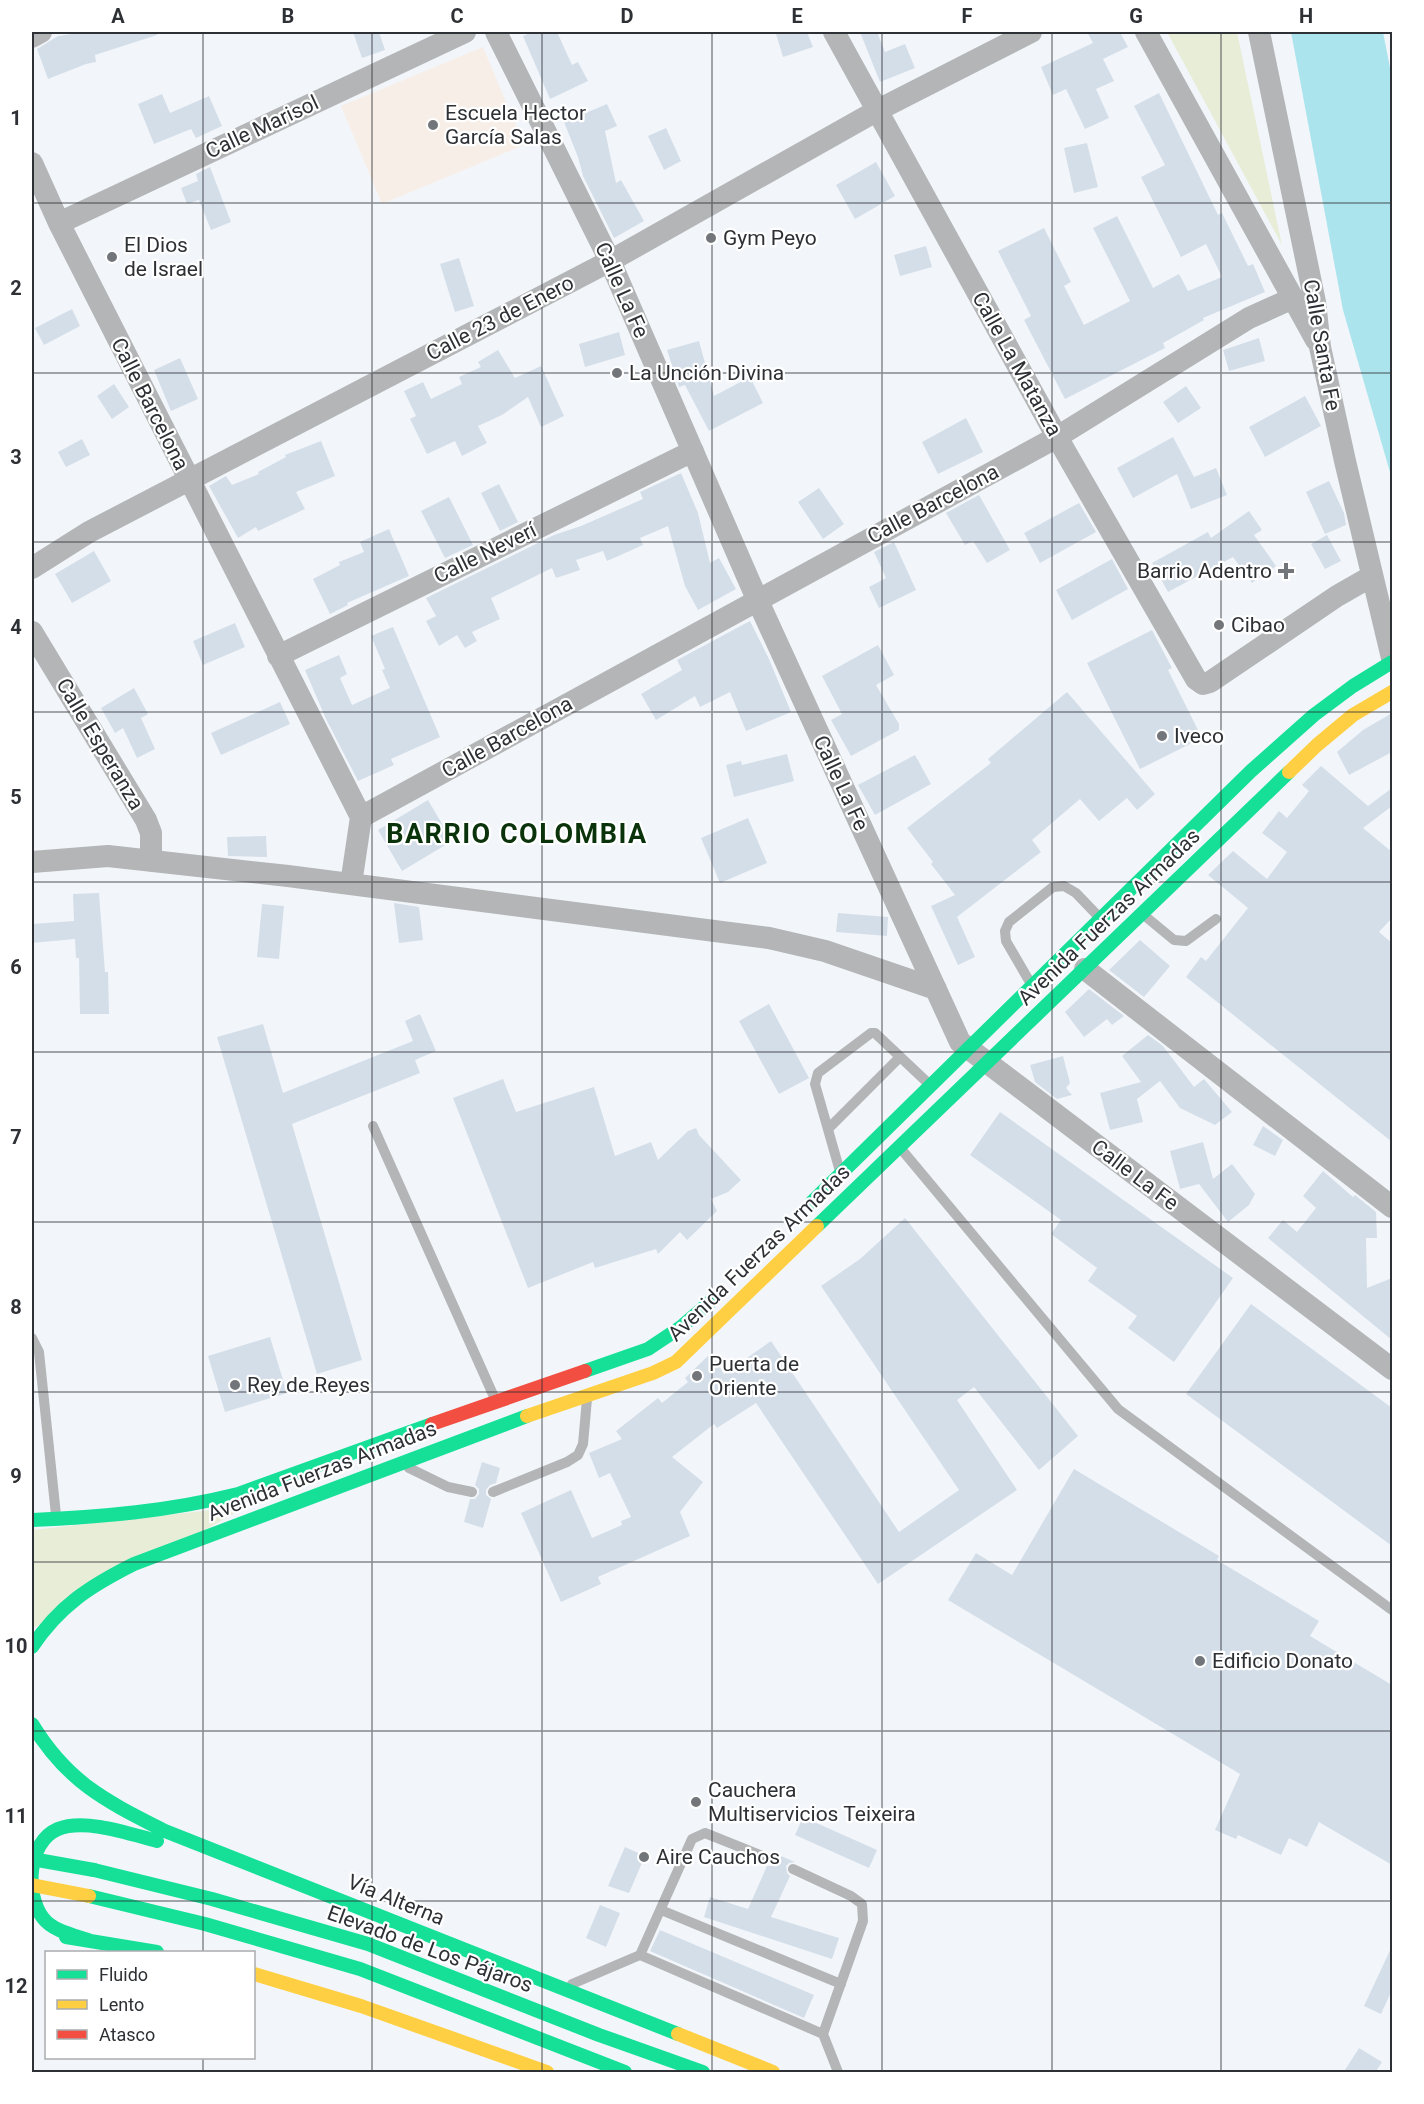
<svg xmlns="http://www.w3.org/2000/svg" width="1424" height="2104" viewBox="0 0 1424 2104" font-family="Roboto,sans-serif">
<rect width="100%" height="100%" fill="#f2f6fa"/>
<!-- education -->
<path fill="#f7eee7" d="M483,47L524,145L382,204L341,106Z"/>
<!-- green -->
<path fill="#e8edd8" d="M1167,32H1237L1282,245Z
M247,1506L32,1629V1530Z"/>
<!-- water -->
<path fill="#abe4ed" d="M1291,32H1383L1392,78V479L1343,310Z"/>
<!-- building -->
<path fill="#d4dee9" d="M86,32H156L157,35L95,55L96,62L86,64L48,79L37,49L58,36Z
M353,32H379L385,50L362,58Z
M532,32H557L572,65L578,62L588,81L550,99L523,36Z
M784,32H807L813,47L783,57L776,34Z
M860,32H877L885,52L905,44L915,68L880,82Z
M1087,32H1120L1128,47L1103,59L1114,81L1096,89L1109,118L1085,129L1066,89L1053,95L1041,67L1093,43Z
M1159,93L1218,215L1222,213L1248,266L1253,264L1265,292L1203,318L1204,320L1163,343L1165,348L1065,399L1024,320L1031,316L998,251L1044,228L1071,282L1064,286L1084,325L1130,301L1093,228L1117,216L1153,288L1179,274L1188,291L1222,277L1206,244L1181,257L1141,177L1165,165L1134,106Z
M162,94L170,113L209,96L222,126L196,138L191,129L154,144L138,104Z
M607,104L617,126L605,131L616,183L621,180L644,221L614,238L583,176L578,157L564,122Z
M666,128L681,161L664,170L648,136Z
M1087,143L1098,187L1074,193L1064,148Z
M876,162L895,196L855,219L836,185Z
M210,167L231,222L211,230L199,200L187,204L181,188L198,181L196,174Z
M926,246L932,267L900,276L894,255Z
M459,258L474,306L455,312L440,264Z
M72,309L80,326L44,345L35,328Z
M619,332L625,355L585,367L579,344Z
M1259,338L1265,361L1229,371L1223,350Z
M699,341L714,396L750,377L763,403L709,431L685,385L679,387L667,350Z
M498,350L515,378L541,366L564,416L541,427L528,397L502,415L478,426L487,443L462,456L455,441L427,454L410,419L416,416L404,391L423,382L431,399L462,384L459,377L481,367L478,362Z
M180,358L198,399L171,411L154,370Z
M114,384L129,407L112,419L97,396Z
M1186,386L1201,408L1178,423L1163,402Z
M1305,396L1321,426L1265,457L1249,427Z
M966,418L983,452L938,474L922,442Z
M1173,437L1194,477L1216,468L1227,495L1191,509L1177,474L1133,498L1117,468Z
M82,439L90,455L66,467L58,452Z
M321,441L335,476L296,492L305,509L258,531L256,527L238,538L209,486L226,476L232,485L259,474L258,472L286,457L285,455Z
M681,473L698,513L710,563L719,558L736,589L698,610L685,586L668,526L640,538L643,545L607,561L603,551L576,560L580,570L556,578L552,568L491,598L500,619L472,632L477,641L465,648L457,635L439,646L426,621L436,616L426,598L554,535L581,526L643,499L640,492Z
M1329,481L1344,513L1346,525L1325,534L1306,492Z
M499,484L518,522L500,531L481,493Z
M819,488L844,524L823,539L798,502Z
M979,495L1010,550L987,563L973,541L965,545L946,513Z
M449,497L473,545L445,558L421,511Z
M1079,503L1096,532L1040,563L1024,533Z
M1249,511L1262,530L1254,535L1276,566L1252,583L1233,557L1168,592L1152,563L1208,532L1211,538Z
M389,529L409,576L347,603L348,605L330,614L313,579L340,565L339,562L364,552L360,542Z
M1327,535L1341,561L1325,569L1311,544Z
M894,542L916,590L879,608L869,587L886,578L874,552Z
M94,551L111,581L72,603L55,574Z
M1112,559L1128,589L1072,620L1056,590Z
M750,621L769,659L791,712L746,731L730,692L700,707L695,696L656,720L641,694L682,670L677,660Z
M235,623L245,647L203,665L193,641Z
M393,627L440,737L391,759L394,765L358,781L326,719L305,670L339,655L347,674L340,678L352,705L390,688L382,670L385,669L371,636Z
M1152,630L1172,668L1168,670L1202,738L1140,769L1087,663Z
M878,645L894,675L876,685L899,724V730L851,756L831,720L842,714L822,676Z
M134,688L148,714L141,718L155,749L137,758L123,728L115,733L101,708Z
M1067,692L1155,794L1137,810L1127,798L1099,821L1080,799L1032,840L1041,852L957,917L975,957L958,965L931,906L955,895L931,864L933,862L907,828L991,763L988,759Z
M280,702L290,724L221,755L211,733Z
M1392,713V752L1349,775L1337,752L1363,730Z
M787,754L794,781L734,797L726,765L741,761L742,765Z
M915,755L931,784L875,815L858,785Z
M1321,766L1368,806L1392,788V806L1363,828L1392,852V918L1379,932L1392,943V1142L1186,977L1201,957L1206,961L1248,908L1208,875L1233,851L1267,879L1287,852L1262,833L1279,811L1287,818L1309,791L1302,785Z
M428,800L452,841L402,871L378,830Z
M748,818L767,863L720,883L701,838Z
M266,836L267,857L228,856L227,837Z
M99,893L105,972H108L109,1014H80L79,958H76L75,939L32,943V924L74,921L73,894Z
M394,903L419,907L423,940L399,943Z
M262,904L284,906L279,959L257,957Z
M838,913L888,917L887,936L836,932Z
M1140,940L1170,966L1144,997L1109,970Z
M1089,989L1124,1016L1112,1025L1107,1019L1084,1037L1065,1012Z
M769,1004L809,1078L779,1094L739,1021Z
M420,1014L436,1051L415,1060L420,1073L292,1124L362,1360L317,1374L217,1037L263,1024L283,1093L413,1041L405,1021Z
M1148,1035L1163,1046L1194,1087L1204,1079L1232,1112L1215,1125L1180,1108L1160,1081L1137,1099L1143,1122L1110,1130L1100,1093L1141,1082L1122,1056Z
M1063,1056L1070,1083L1066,1088L1072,1095L1057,1099L1035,1082L1030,1065Z
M503,1079L516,1112L594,1087L615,1156L651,1142L658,1160L688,1131L696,1128L699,1135L741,1180L728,1192L711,1199L717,1211L687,1240L680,1232L658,1254L656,1249L595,1268L593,1262L528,1288L453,1098Z
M1000,1112L1233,1278L1174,1362L1128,1328L1137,1316L1088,1281L1097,1268L1051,1234L1061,1220L970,1155Z
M1263,1126L1283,1140L1275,1156L1253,1145Z
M1203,1142L1213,1179L1232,1164L1255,1194L1249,1205L1228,1222L1199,1184L1180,1189L1170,1151Z
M1323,1171L1353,1197L1355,1195L1376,1212L1377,1238H1366L1367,1288L1392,1278V1340L1268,1238L1283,1220L1297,1232L1316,1208L1303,1196Z
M905,1218L1078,1436L1039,1470L974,1387L957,1400L1017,1490L878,1584L756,1403L717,1428L714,1424L672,1457L703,1482L680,1512L690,1536L598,1577L601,1584L561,1602L521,1513L571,1490L592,1538L622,1525L621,1521L631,1517L610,1473L599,1478L589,1453L622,1439L616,1431L658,1398L662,1403L688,1382L685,1378L711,1353L724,1374L771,1341L899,1532L959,1490L821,1286L860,1259Z
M1251,1304L1392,1408V1546L1186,1394Z
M270,1337L287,1393L225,1412L208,1356Z
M482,1462L500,1468L496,1483L490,1485L486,1490V1495L491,1499L483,1528L464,1522L470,1499H475L479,1494V1489L475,1485Z
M1074,1469L1219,1556L1217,1560L1319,1621L1310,1636L1392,1685V1865L1319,1822L1307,1847L1289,1838L1281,1855L1238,1835L1236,1839L1215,1830L1240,1774L948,1600L976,1553L1012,1575Z
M803,1817L877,1850L869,1868L795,1835Z
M625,1847L645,1856L629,1893L608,1886Z
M774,1853L795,1862L789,1863L786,1866L787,1873L790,1876L771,1917L839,1938L832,1959L704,1917L710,1897L748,1909L767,1866H772L777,1862V1857Z
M600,1905L620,1913L606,1947L586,1938Z
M660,1930L814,1995L804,2018L650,1951Z
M1392,1946V1990L1381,2014L1364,2006Z
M1359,2048L1382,2062L1375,2073H1343Z"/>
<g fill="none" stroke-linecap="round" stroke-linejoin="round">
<!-- lane -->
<path stroke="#b3b5b6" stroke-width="10" d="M1145,916L1174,940L1186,941L1216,919
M1031,984L1006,941L1005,931L1009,922L1053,887L1064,886L1076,893L1098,916
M373,1126L495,1399
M828,1129L900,1057
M902,1150L1118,1409L1392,1610
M839,1168L815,1084L818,1073L871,1033H875L930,1085
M32,1338L39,1352L56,1515
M409,1468L448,1487L472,1492
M493,1492L567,1462L578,1455L583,1444L587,1399
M793,1869L851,1896L862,1904L863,1921L823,2034
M661,1910L841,1984
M640,1955L692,1839L705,1833L770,1859
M572,1984L640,1955L823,2034L838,2072"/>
<!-- street -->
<path stroke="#b3b5b6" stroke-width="22" d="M496,32L610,261L757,599L960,1042L1392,1369
M834,32L1057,437L1196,679L1203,684L1210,682L1337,596L1372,576
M1146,32L1316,340
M1259,32L1315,302L1320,347L1345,461L1392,658
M32,37L41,32
M32,163L59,223L361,817L1057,437L1249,318L1291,299
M59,223L465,32
M32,568L89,532L610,261L878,110L1031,32
M32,632L146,820L151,833V861
M278,656L693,451
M32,862L108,856L288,876L769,938L825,951L936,989
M351,884L361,817
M1085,969L1392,1207"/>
<!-- fast -->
<path stroke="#16e098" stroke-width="14" d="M812,1202L1251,771L1314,715L1353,686L1392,662
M817,1226L1289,772
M585,1371L648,1349L681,1327L710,1302
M32,1520C102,1517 170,1511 238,1494L432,1424
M32,1647C59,1606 90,1586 134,1564L527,1416
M32,1724C68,1783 106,1801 165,1831L678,2034
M94,1870L212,1899L368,1944L599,2035L703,2072
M89,1896L205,1924L360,1969L625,2072
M66,1937L157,1952
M88,1940C73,1935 53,1931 43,1918C25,1895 27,1842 58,1829C85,1818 130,1834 157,1841"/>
<!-- slow -->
<path stroke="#ffcf43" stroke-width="14" d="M1289,772L1317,745L1353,715L1392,692
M527,1416L653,1373L676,1362L817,1226
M254,1974L361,2006L547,2072
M678,2034L773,2072"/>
<!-- jam -->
<path stroke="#f24e42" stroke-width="14" d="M432,1424L585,1371"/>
<!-- fast-bridge -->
<path stroke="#16e098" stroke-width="14" d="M32,1859L94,1870"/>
<!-- slow-bridge -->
<path stroke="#ffcf43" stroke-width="14" d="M32,1885L89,1896"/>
</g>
<!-- grid -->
<path fill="none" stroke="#2d3034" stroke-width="1.5" stroke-opacity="0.55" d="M203,32V1952M372,32V2072M542,32V2072M712,32V2072M882,32V2072M1052,32V2072M1221,32V2072M32,203H1392M32,373H1392M32,542H1392M32,712H1392M32,882H1392M32,1052H1392M32,1222H1392M32,1392H1392M32,1562H1392M32,1731H1392M32,1901H1392M203,2058V2072"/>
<!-- markers -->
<g fill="#727579" stroke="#fff" stroke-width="2">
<circle cx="433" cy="125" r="6"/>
<circle cx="711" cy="238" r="6"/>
<circle cx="112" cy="257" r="6"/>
<circle cx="617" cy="373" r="6"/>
<path d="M1283 562h6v6h6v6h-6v6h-6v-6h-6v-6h6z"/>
<circle cx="1219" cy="625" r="6"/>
<circle cx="1162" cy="736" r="6"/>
<circle cx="697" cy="1376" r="6"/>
<circle cx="235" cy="1385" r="6"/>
<circle cx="1200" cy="1661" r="6"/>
<circle cx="696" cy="1802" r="6"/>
<circle cx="644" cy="1857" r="6"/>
</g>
<g text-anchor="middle" stroke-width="4.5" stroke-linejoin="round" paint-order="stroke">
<!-- poi labels -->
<g font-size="21" fill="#2d3034" stroke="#fff" text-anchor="start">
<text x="445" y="120">Escuela Hector<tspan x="445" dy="24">García Salas</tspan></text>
<text x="723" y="245">Gym Peyo</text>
<text x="124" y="252">El Dios<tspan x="124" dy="24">de Israel</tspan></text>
<text x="629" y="380">La Unción Divina</text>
<text x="1272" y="578" text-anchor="end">Barrio Adentro</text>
<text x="1231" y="632">Cibao</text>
<text x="1174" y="743">Iveco</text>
<text x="709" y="1371">Puerta de<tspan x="709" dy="24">Oriente</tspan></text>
<text x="247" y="1392">Rey de Reyes</text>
<text x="1212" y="1668">Edificio Donato</text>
<text x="708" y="1797">Cauchera<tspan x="708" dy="24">Multiservicios Teixeira</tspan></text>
<text x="656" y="1864">Aire Cauchos</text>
</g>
<!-- street labels -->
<g font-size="21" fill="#2d3034" stroke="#fff">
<text transform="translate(262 127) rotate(-25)" y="7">Calle Marisol</text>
<text transform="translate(622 290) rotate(66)" y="7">Calle La Fe</text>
<text transform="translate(500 318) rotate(-27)" y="7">Calle 23 de Enero</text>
<text transform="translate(1322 345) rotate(80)" y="7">Calle Santa Fe</text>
<text transform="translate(1017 364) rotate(61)" y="7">Calle La Matanza</text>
<text transform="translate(150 404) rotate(63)" y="7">Calle Barcelona</text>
<text transform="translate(933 504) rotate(-28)" y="7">Calle Barcelona</text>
<text transform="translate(485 553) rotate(-26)" y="7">Calle Neverí</text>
<text transform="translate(507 737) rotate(-29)" y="7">Calle Barcelona</text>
<text transform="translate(100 744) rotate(59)" y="7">Calle Esperanza</text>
<text transform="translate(841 783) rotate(65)" y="7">Calle La Fe</text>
<text transform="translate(1109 917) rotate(-44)" y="7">Avenida Fuerzas Armadas</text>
<text transform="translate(1135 1175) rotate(37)" y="7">Calle La Fe</text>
<text transform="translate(759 1253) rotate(-44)" y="7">Avenida Fuerzas Armadas</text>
<text transform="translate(322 1471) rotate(-21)" y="7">Avenida Fuerzas Armadas</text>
<text transform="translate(396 1900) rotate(22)" y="7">Vía Alterna</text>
<text transform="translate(430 1949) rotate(20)" y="7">Elevado de Los Pájaros</text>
</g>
<!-- district labels -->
<g font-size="27" font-weight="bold" letter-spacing="1.5" fill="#0a330b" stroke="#fff">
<text x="517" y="843">BARRIO COLOMBIA</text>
</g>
</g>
<!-- border -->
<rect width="1424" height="2104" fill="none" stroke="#ffffff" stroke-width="66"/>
<!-- legend -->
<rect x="45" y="1951" width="210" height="108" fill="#ffffff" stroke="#abacae" stroke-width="1.5"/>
<rect x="57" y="1970" width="30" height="9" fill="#16e098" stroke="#abacae" stroke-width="1.5"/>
<text x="99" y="1981" font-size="18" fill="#2d3034">Fluido</text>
<rect x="57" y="2000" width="30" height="9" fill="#ffcf43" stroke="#abacae" stroke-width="1.5"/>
<text x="99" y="2011" font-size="18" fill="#2d3034">Lento</text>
<rect x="57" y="2030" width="30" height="9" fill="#f24e42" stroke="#abacae" stroke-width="1.5"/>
<text x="99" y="2041" font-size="18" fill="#2d3034">Atasco</text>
<rect x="33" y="33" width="1358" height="2038" fill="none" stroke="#2d3034" stroke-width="2"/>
<g font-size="20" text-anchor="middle" font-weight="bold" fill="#2d3034">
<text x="118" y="23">A</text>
<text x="288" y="23">B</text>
<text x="457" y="23">C</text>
<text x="627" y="23">D</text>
<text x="797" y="23">E</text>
<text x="967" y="23">F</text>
<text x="1136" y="23">G</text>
<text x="1306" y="23">H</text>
<text x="16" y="125">1</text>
<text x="16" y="295">2</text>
<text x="16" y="464">3</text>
<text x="16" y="634">4</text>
<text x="16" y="804">5</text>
<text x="16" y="974">6</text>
<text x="16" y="1144">7</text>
<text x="16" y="1314">8</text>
<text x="16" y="1483">9</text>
<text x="16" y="1653">10</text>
<text x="16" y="1823">11</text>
<text x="16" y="1993">12</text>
</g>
</svg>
